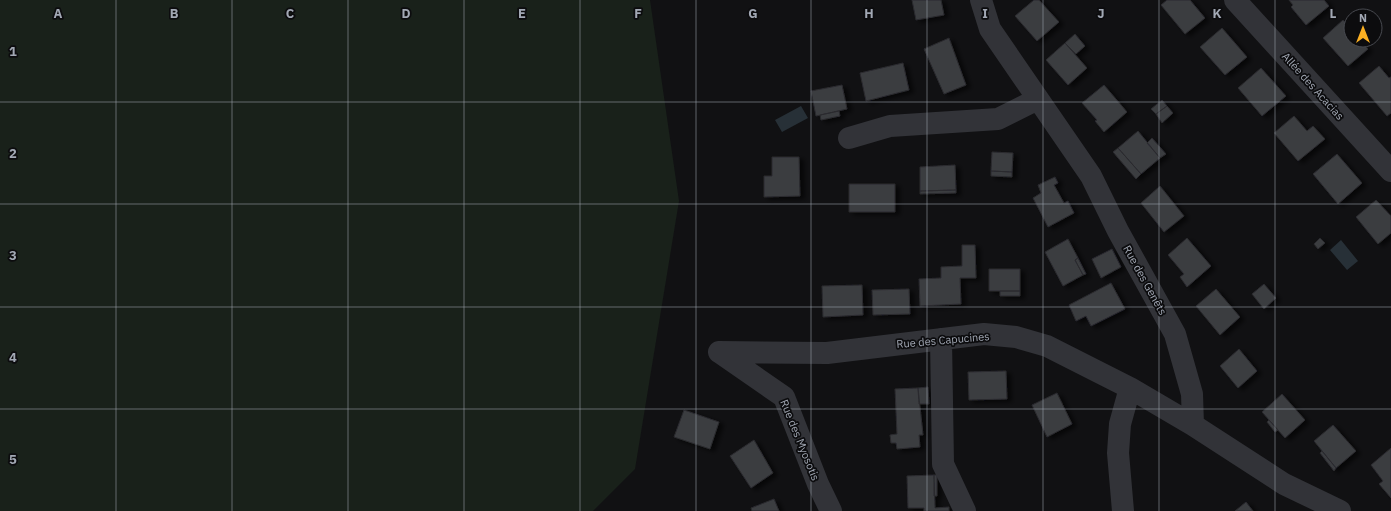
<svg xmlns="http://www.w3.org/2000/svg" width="1391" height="511" viewBox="0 0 1391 511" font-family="'IBM Plex Sans',sans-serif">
<defs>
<filter id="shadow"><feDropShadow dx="4.5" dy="2.5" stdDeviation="2" flood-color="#0009"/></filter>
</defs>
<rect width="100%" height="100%" fill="#111113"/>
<!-- green -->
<path fill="#19211a" d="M0,0H650L679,201L635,469L593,511H0Z"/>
<!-- water -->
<path fill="#273037" d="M801,106L808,118L782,132L775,120Z
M1341,240L1358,261L1347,270L1330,250Z"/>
<!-- building -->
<path fill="#3b3c40" stroke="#2b2b2f" filter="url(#shadow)" d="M912,0H941L944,15L916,20Z
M1034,0H1039L1059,22L1037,41L1015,16Z
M1167,0H1190L1205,18L1185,34L1161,5Z
M1289,0H1324L1329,6L1306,25L1291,7L1293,5Z
M1343,20L1351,29V40H1360L1368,49L1348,66L1323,38Z
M1222,28L1247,57L1225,75L1200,47Z
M1075,34L1085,46L1076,54L1065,43Z
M949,38L966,85L944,94L924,49Z
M1065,43L1087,68L1068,85L1046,60Z
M903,63L909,90L866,101L860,73Z
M1379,66L1389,78L1391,77V113L1387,116L1359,83Z
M1261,68L1286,96L1262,116L1238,88Z
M842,85L847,109L816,116L811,91Z
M1104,85L1127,112L1104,132L1095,121L1097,120L1082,103Z
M1162,100L1167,106L1156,114L1151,109Z
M1167,106L1173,113L1162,123L1156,114Z
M839,111L840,116L821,120L820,115Z
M1294,116L1307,131L1313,126L1325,139L1298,161L1274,133Z
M1138,131L1160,158L1141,174L1118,148Z
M1152,138L1166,154L1160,158L1147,143Z
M1118,148L1141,174L1136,179L1113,152Z
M992,152L1013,153L1012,172L991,171Z
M1337,154L1362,183L1338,204L1313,174Z
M772,157H799L800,196L764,197V176H772Z
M955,165L956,190L920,191V167Z
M991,171L1012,172V177L991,176Z
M1055,177L1058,183L1054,185L1064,203L1068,201L1074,213L1048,227L1033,198L1041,193L1038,185Z
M849,184H895V212H849Z
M1160,186L1184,216L1164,232L1141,203Z
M956,190V193L920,194V191Z
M1376,200L1391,216V233L1378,244L1356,217Z
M1187,238L1211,266L1187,287L1180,277L1184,274L1168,255Z
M1320,238L1325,243L1318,249L1314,244Z
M1068,239L1078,258L1075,260L1083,275L1063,286L1045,252Z
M962,245H975L976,278H960L961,304L920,306L919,279L941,278V267L962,266Z
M1112,249L1121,267L1101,278L1092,259Z
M1078,258L1086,274L1083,275L1075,260Z
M989,269H1020V291H989Z
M1111,283L1125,309L1091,326L1086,316L1076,321L1069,305Z
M1264,284L1276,298L1264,309L1252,294Z
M862,285L863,315L823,317L822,286Z
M909,289L910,314L873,315L872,290Z
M1216,289L1240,317L1220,335L1196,306Z
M1000,291H1020V296H1000Z
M1239,349L1257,371L1238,388L1220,366Z
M1006,371L1007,399L969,400L968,372Z
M928,387L929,404H919L918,388Z
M918,388L923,435H919L920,447L897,449L896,443H891L890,435L897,434L895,389Z
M1057,393L1072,424L1047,437L1032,405Z
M1282,394L1305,420L1285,438L1262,412Z
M684,410L719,422L710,449L674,437Z
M1269,420L1278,430L1275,432L1267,422Z
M1333,425L1356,451L1336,468L1314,441Z
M754,440L773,473L751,488L730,456Z
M1391,448V498L1379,484L1383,481L1371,465Z
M1322,451L1336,468L1334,471L1320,453Z
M934,475H937V496H934Z
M934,475L935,508L949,507V511H924V508H908L907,476Z
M774,499L779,511H752L751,508Z
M1246,502L1253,511H1235Z"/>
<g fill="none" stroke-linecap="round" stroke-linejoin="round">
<!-- minor -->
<path stroke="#323338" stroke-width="22" d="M981,0L990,29L1091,176L1118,231L1175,334L1192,394L1193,425L1284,484L1340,511
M1235,0L1391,171
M849,138L890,126L998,119L1038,99
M941,339L943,464L965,511
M719,352L827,353L984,334L1016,337L1047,346L1130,388L1193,425
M719,352L784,397L818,484L831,511
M1123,511L1118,453L1120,424L1130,388"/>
</g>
<!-- grid -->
<path fill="none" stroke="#a2a8b4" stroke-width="1" stroke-opacity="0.55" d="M116,0V511M232,0V511M348,0V511M464,0V511M580,0V511M696,0V511M811,0V511M927,0V511M1043,0V511M1159,0V511M1275,0V511M0,102H1391M0,204H1391M0,307H1391M0,409H1391"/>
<g text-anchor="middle" stroke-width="3.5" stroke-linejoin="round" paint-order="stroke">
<!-- street labels -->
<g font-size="11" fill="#a2a8b4" stroke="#0c0c0e">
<text transform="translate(1313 86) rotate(48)" y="4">Allée des Acacias</text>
<text transform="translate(1145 280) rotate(61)" y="4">Rue des Genêts</text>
<text transform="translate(943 340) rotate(-5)" y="4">Rue des Capucines</text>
<text transform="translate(800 440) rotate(68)" y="4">Rue des Myosotis</text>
</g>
</g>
<g font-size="13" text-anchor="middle" font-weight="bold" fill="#a2a8b4" stroke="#0c0c0e" stroke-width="3.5" stroke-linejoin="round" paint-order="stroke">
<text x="58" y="18">A</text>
<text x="174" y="18">B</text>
<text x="290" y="18">C</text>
<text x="406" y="18">D</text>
<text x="522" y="18">E</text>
<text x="638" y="18">F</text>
<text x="753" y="18">G</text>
<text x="869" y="18">H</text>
<text x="985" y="18">I</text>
<text x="1101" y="18">J</text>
<text x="1217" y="18">K</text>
<text x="1333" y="18">L</text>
<text x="13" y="56">1</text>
<text x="13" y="158">2</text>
<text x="13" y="260">3</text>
<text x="13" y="362">4</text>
<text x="13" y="464">5</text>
</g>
<!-- north arrow -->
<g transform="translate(1363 28)"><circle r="19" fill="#0c0c0e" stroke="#484a50"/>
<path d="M0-3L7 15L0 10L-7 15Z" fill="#faaf22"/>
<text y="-6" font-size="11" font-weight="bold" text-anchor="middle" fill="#a2a8b4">N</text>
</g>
</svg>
